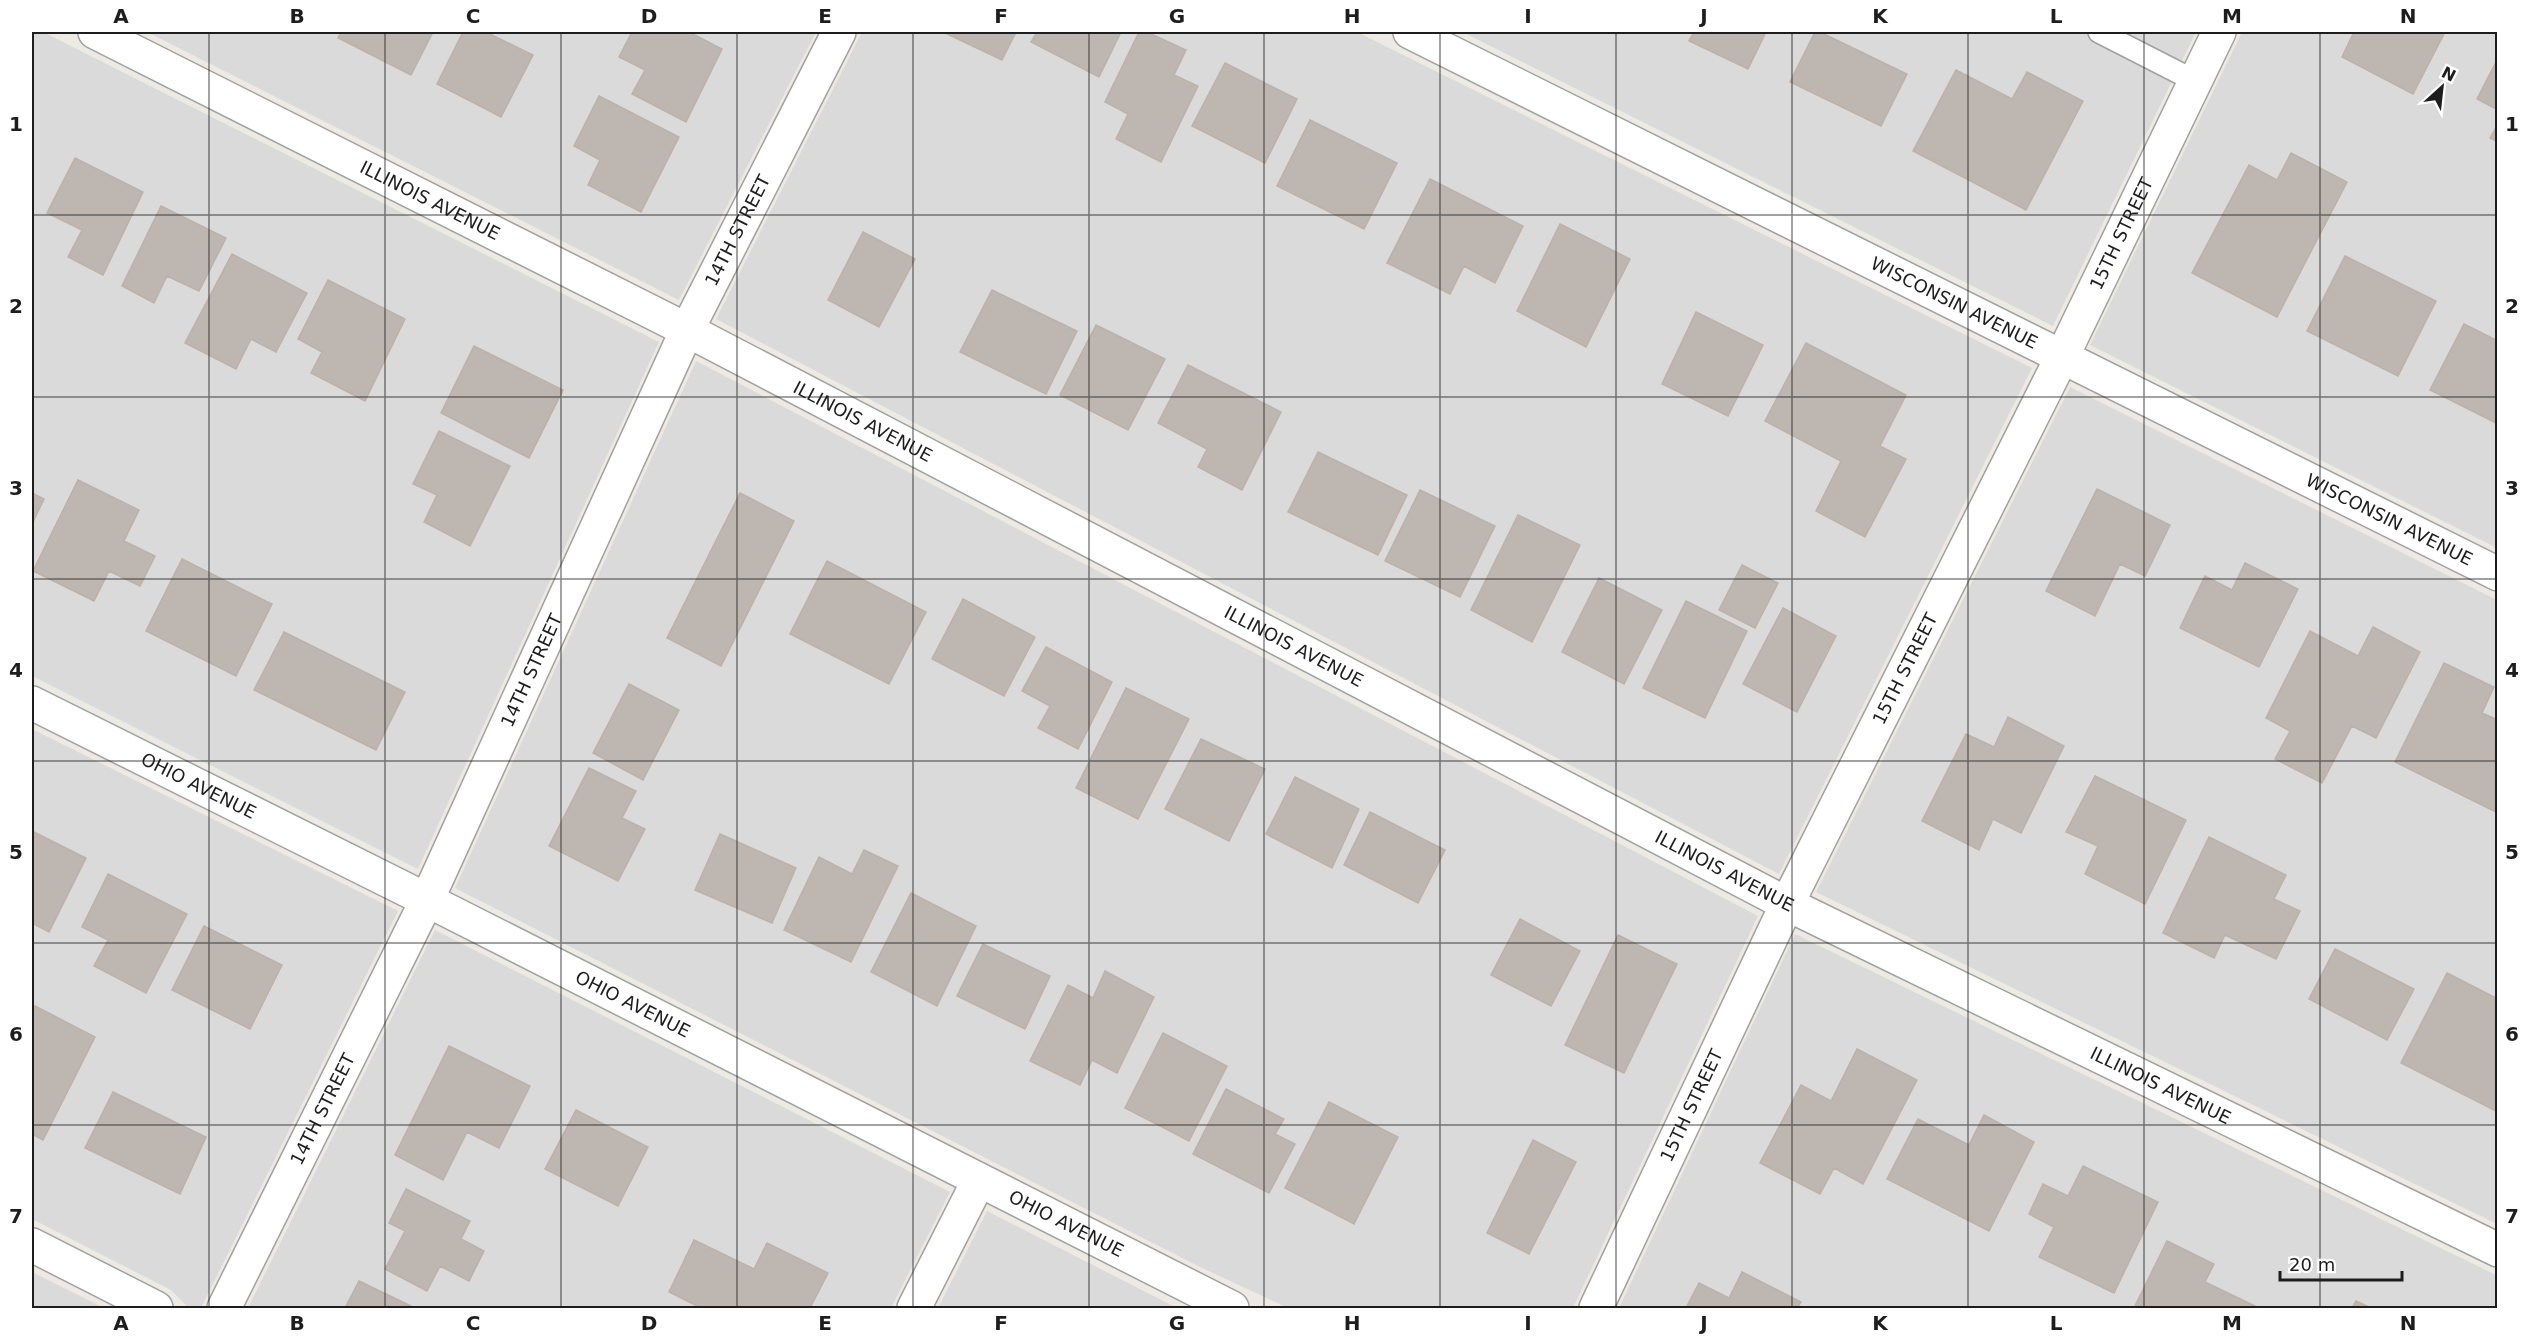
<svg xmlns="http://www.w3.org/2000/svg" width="2529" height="1340" viewBox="0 0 2529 1340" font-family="'DejaVu Sans',sans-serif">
<rect width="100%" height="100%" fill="#edeae4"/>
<!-- residential -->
<path fill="#dbdada" d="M32,32H43L659,342L418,869L32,676Z
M147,32H816L679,300Z
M862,32H1357L2032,368L1779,874L716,319Z
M1462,32H2196L2053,326Z
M2242,32H2497V548L2090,345Z
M696,361L1758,916L1573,1308H1288L1198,1266L455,888Z
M2070,387L2497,600V1224L1816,892Z
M32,729L398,911L201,1308H189L171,1290L32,1219Z
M435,930L950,1192L891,1308H248Z
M1795,934L2498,1276L2497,1308H1619Z
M987,1211L1177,1308H938Z
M32,1272L104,1308H32Z"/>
<!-- building -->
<path fill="#bdb6b1" stroke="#beb1a8" stroke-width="1.5" d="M341,32H433L411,75L338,38Z
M463,32H486L533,55L501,117L437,84Z
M632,32H689L722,49L686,122L632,94L645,70L619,57Z
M943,32H1016L1002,60Z
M1037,32H1121L1099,77L1031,42Z
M1139,32H1147L1186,50L1174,75L1198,86L1161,162L1116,139L1128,114L1105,102Z
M1694,32H1766L1748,69L1689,41Z
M1815,32H1820L1907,74L1881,126L1790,82Z
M2354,32H2445L2413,94L2342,57Z
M2498,58V110L2477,99Z
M1225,63L1297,99L1265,163L1192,126Z
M1956,70L2012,99L2027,72L2083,101L2026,210L1913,151Z
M599,96L679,137L641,212L588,185L600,160L574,146Z
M1310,120L1397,163L1364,229L1277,186Z
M2498,124V142L2490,138Z
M2291,153L2347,182L2277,317L2192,273L2249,165L2277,180Z
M75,158L143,192L103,275L68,257L82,230L47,213Z
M1430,179L1523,226L1495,283L1464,266L1450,294L1387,263Z
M161,206L226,238L199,291L167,276L154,303L122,286Z
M1560,224L1630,259L1586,347L1517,311Z
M863,232L915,259L879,327L828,300Z
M232,254L307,293L276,352L251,339L236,369L185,343Z
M2345,256L2436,301L2398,376L2307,331Z
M328,280L405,319L365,401L311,373L322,352L298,339Z
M992,290L1077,331L1046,394L960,352Z
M1696,312L1763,345L1728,416L1662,384Z
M2464,324L2498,341V424L2430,390Z
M1096,325L1165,359L1128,430L1060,395Z
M1806,343L1906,395L1880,446L1906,459L1865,537L1816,511L1841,461L1765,421Z
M474,346L563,390L529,458L441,413Z
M1188,365L1281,412L1242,490L1198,467L1207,449L1158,423Z
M439,431L510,466L470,546L424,522L437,495L413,484Z
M1318,452L1407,495L1378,555L1288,512Z
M78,480L139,510L124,541L155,556L140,586L109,571L94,601L33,571Z
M2097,489L2170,525L2145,576L2120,564L2095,616L2046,591Z
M1420,490L1495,526L1460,597L1385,561Z
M32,493L44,499L32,524Z
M740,493L794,521L721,666L667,638Z
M1518,515L1580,545L1532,642L1471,610Z
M182,559L272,604L236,676L146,631Z
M827,561L926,612L889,684L790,634Z
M2245,563L2298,589L2259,667L2180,628L2205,576L2232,590Z
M1742,565L1778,583L1755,628L1719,610Z
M1599,578L1662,610L1624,684L1562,652Z
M963,599L1035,637L1004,696L932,659Z
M1686,601L1747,631L1705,718L1643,688Z
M1783,608L1836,636L1797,712L1743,684Z
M2373,627L2420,652L2376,738L2352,726L2322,783L2275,759L2290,731L2266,718L2310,631L2358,656Z
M284,632L405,692L376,750L254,690Z
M1046,647L1112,682L1078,749L1038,728L1050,706L1022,691Z
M2444,663L2494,687L2482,713L2498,720L2496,812L2395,762Z
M629,684L679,710L643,780L593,753Z
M1126,688L1189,719L1138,819L1076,788Z
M2008,717L2064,746L2021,833L1993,819L1979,850L1922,821L1966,734L1994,747Z
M1201,739L1265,769L1229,841L1165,809Z
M589,768L636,791L622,818L645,829L618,881L549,846Z
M2095,776L2186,820L2145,904L2085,874L2098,846L2066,832Z
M1295,777L1359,809L1332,868L1266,834Z
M1370,812L1445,850L1418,903L1344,865Z
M32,831L86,858L49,932L32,923Z
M720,834L796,868L772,923L695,890Z
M2209,837L2286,875L2274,899L2300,911L2276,959L2225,935L2214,958L2163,933Z
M864,850L898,866L851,962L784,930L819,857L852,874Z
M108,874L187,914L146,993L94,966L108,940L82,927Z
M911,893L976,926L937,1006L871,972Z
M1520,919L1580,951L1551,1006L1491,975Z
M204,926L282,965L250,1029L172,990Z
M1618,935L1677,964L1624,1073L1565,1045Z
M983,944L1050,976L1025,1029L957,996Z
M2335,949L2414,989L2387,1040L2309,999Z
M1105,971L1154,997L1117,1073L1092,1060L1080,1085L1030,1061L1068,985L1093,998Z
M2447,973L2498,999V1112L2401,1063Z
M35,1006L95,1037L43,1140L32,1134V1013Z
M1163,1033L1227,1066L1189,1141L1125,1108Z
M449,1046L530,1086L499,1148L467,1132L443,1180L395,1155Z
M1857,1049L1917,1080L1863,1184L1834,1168L1820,1194L1760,1163L1801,1085L1831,1101Z
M1226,1089L1284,1119L1275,1134L1295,1144L1269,1193L1193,1154Z
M113,1092L206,1137L180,1194L85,1148Z
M1329,1102L1398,1137L1354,1224L1285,1188Z
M576,1110L648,1147L618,1206L545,1169Z
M1984,1115L2034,1142L1989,1231L1887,1179L1918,1119L1969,1145Z
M1533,1140L1576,1162L1529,1254L1487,1233Z
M2083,1166L2158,1202L2114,1293L2039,1257L2054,1227L2029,1214L2043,1184L2068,1196Z
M406,1189L470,1221L461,1239L484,1251L469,1281L440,1266L427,1291L385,1269L405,1231L389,1223Z
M694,1240L754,1269L767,1243L828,1273L810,1308H701L669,1292Z
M2167,1241L2214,1264L2205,1282L2259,1308H2134Z
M1742,1272L1801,1302L1797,1308H1686L1699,1283L1729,1298Z
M359,1281L415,1308H345Z
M2356,1301L2371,1308H2352Z"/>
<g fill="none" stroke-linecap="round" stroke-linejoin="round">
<!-- service casing -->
<g stroke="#a1a1a1" stroke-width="24">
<path id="service" d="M2099,32L2195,81"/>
</g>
<!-- minor casing -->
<g stroke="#a1a1a1" stroke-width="36">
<g id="minor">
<path id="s1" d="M95,32L687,330L1787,904L2498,1250"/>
<path id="s2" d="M1410,32L2498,574"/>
<path id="s3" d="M32,703L427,900L1232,1308"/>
<path d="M32,1245L156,1308"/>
<path id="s4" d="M224,1308L427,900L687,330L839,32"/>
<path d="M914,1308L979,1180"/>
</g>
</g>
<!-- tertiary casing -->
<g stroke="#a1a1a1" stroke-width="36">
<g id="tertiary">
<path id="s5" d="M1596,1308L1787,904L2062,357L2219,32"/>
</g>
</g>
<!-- service -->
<use href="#service" stroke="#fff" stroke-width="21"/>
<!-- minor -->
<use href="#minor" stroke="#fff" stroke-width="33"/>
<!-- tertiary -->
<use href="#tertiary" stroke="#fff" stroke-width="33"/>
</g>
<!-- grid -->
<path fill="none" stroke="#1d1d1d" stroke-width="1.5" stroke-opacity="0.55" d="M209,32V1308M385,32V1308M561,32V1308M737,32V1308M913,32V1308M1089,32V1308M1264,32V1308M1440,32V1308M1616,32V1308M1792,32V1308M1968,32V1308M2144,32V1308M2320,32V1308M32,215H2498M32,397H2498M32,579H2498M32,761H2498M32,943H2498M32,1125H2498"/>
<g text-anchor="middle" stroke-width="4.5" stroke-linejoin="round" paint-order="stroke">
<!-- street labels -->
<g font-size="18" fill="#1d1d1d" stroke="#fff">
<text dy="6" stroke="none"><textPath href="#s1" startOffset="375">ILLINOIS AVENUE</textPath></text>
<text dy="6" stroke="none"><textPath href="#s4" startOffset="1194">14TH STREET</textPath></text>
<text dy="6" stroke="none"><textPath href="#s5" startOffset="1196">15TH STREET</textPath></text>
<text dy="6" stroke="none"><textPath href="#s2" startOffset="608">WISCONSIN AVENUE</textPath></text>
<text dy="6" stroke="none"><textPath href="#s1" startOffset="861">ILLINOIS AVENUE</textPath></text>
<text dy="6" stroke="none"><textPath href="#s2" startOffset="1094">WISCONSIN AVENUE</textPath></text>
<text dy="6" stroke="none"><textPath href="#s1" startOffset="1347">ILLINOIS AVENUE</textPath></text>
<text dy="6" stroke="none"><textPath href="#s5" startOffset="710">15TH STREET</textPath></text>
<text dy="6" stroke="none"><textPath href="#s4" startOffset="708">14TH STREET</textPath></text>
<text dy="6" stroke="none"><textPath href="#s3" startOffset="186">OHIO AVENUE</textPath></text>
<text dy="6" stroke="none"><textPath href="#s1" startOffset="1833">ILLINOIS AVENUE</textPath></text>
<text dy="6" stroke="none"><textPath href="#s3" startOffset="672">OHIO AVENUE</textPath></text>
<text dy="6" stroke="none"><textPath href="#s1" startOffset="2319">ILLINOIS AVENUE</textPath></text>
<text dy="6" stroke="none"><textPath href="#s5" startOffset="224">15TH STREET</textPath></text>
<text dy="6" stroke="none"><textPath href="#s4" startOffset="222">14TH STREET</textPath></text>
<text dy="6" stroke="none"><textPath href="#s3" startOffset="1158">OHIO AVENUE</textPath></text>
</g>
</g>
<!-- border -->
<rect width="2529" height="1340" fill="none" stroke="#ffffff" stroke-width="66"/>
<!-- north arrow -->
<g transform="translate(2442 87) rotate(27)" stroke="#ffffff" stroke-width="4.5" paint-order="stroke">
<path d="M0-4.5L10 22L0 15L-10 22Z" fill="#1d1d1d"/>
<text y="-9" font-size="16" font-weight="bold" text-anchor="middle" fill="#1d1d1d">N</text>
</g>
<!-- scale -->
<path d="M2280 1271v9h122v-9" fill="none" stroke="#1d1d1d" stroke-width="3"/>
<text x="2289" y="1271" font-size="18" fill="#1d1d1d" stroke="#ffffff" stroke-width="4.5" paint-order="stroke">20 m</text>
<rect x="33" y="33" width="2463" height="1274" fill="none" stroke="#1d1d1d" stroke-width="2"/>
<g font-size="20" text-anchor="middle" font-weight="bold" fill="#1d1d1d">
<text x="121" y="23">A</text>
<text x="297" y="23">B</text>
<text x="473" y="23">C</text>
<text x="649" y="23">D</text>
<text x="825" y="23">E</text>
<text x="1001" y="23">F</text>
<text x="1177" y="23">G</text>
<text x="1352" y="23">H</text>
<text x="1528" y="23">I</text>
<text x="1704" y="23">J</text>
<text x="1880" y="23">K</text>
<text x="2056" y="23">L</text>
<text x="2232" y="23">M</text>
<text x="2408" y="23">N</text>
<text x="16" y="131">1</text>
<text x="2512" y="131">1</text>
<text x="16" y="313">2</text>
<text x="2512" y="313">2</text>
<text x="16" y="495">3</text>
<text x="2512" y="495">3</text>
<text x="16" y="677">4</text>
<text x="2512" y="677">4</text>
<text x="16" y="859">5</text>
<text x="2512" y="859">5</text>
<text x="16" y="1041">6</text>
<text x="2512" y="1041">6</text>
<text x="16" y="1223">7</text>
<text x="2512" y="1223">7</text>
<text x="121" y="1330">A</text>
<text x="297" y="1330">B</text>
<text x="473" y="1330">C</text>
<text x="649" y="1330">D</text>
<text x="825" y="1330">E</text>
<text x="1001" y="1330">F</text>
<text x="1177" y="1330">G</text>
<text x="1352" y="1330">H</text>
<text x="1528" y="1330">I</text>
<text x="1704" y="1330">J</text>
<text x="1880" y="1330">K</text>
<text x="2056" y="1330">L</text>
<text x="2232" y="1330">M</text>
<text x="2408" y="1330">N</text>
</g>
</svg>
